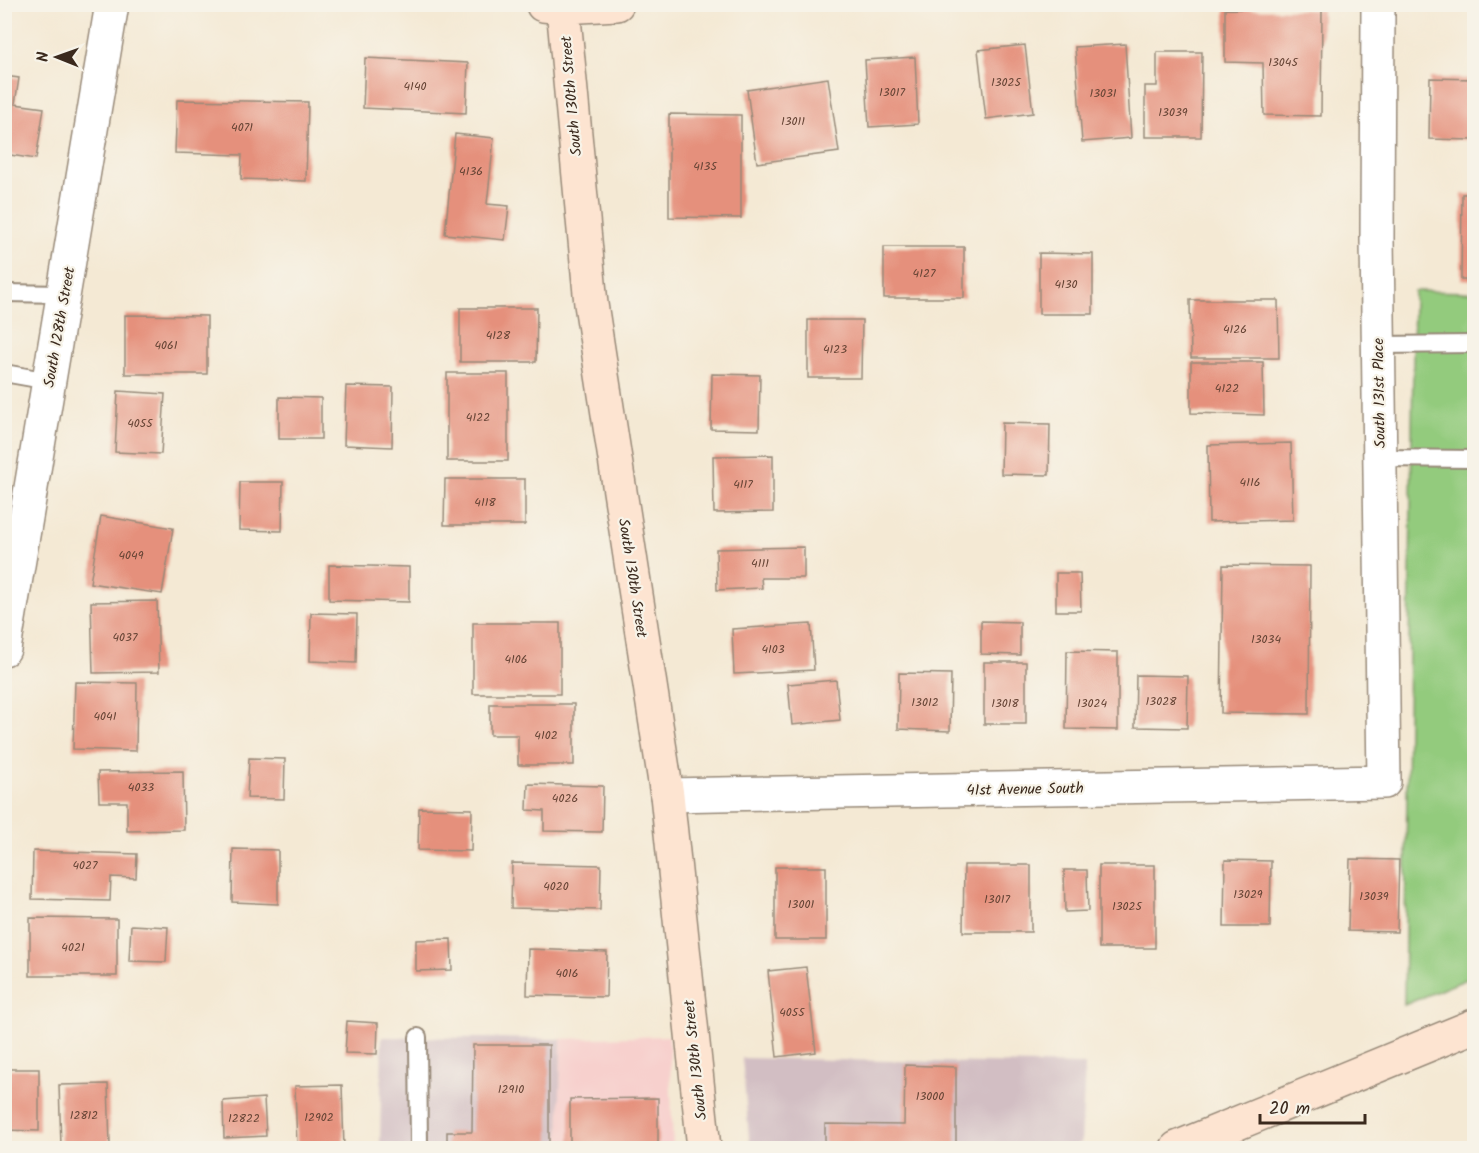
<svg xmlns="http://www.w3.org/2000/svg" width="1479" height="1153" viewBox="0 0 1479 1153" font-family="Kalam,sans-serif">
<rect width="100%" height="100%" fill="#f7f3e8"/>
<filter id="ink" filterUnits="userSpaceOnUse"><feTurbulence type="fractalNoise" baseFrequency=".0167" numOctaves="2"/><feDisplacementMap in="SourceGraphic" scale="12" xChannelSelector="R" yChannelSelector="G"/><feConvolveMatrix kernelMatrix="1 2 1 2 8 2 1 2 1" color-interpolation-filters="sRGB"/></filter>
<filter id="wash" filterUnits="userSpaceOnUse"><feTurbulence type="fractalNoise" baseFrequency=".008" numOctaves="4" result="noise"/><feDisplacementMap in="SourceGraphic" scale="24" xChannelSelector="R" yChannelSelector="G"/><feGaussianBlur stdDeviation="1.35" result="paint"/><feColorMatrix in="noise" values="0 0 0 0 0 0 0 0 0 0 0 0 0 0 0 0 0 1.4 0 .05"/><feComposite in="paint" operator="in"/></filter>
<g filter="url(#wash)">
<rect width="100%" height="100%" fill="#f4e9d4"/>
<!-- built -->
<path fill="#f7d0cd" d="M669,1036L673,1148H559L561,1039Z"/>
<!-- industrial -->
<path fill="#d2bec3" d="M382,1037L561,1039L559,1148H380Z
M742,1058L1085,1065L1081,1143L1068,1148H750Z"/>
<!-- green -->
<path fill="#93cb7d" stroke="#677a4e" stroke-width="1.5" d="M1414,291L1474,292V976L1404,1005Z"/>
<g id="blocks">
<!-- building -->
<path fill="#e5907b" d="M1225,9L1322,10L1321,116L1264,115L1263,63L1225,62Z
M1125,44L1131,138L1082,142L1075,47Z
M1025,45L1033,113L986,119L978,50Z
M1157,52H1202L1201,137H1145V86H1157Z
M915,57L918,124L869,127L865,60Z
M365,58L468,63L466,113L363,108Z
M4,76L19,78L15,104L44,108L36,159L4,154Z
M828,78L839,152L757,163L747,90Z
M1430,78L1474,79V140L1429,139Z
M177,100L308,102L306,181L241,179L242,155L175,153Z
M669,114L741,115V218L669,217Z
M455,134L494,138L487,204L509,206L505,240L445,234Z
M1462,194H1474V280H1461Z
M884,247H964V298H884Z
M1039,253L1093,254V314H1039Z
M1190,300H1278L1279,358H1191Z
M460,308H537L536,362H460Z
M125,315L207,316V374H125Z
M808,320H862L861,378H808Z
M1191,362H1263L1264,415L1191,413Z
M447,373H508V461H447Z
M712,374L760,375L759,430L711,429Z
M346,386L393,387L392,447L344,445Z
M118,391L165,394L161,454L115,452Z
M279,397L321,398V439H279Z
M1002,423L1050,424L1049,475L1001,474Z
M1291,443L1293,520L1209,522L1208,445Z
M773,455V512L714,513L713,456Z
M445,479H525V525H444Z
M240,482H283L282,531L239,530Z
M101,516L173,528L162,594L90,583Z
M804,547V578H761L762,588L717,590L716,549Z
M329,565L409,567V602L329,600Z
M1223,565L1310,566L1309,714L1221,713Z
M1056,573H1080L1081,611H1056Z
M157,601L159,672L93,673L91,602Z
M311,613L357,614L356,663L310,661Z
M981,621L1020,622V655L981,654Z
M473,623H560V694H473Z
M811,624L814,670L734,674L732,629Z
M1067,651L1118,652V730L1066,729Z
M984,662H1026V724H984Z
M899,673L951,674L950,731L898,729Z
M1136,675L1188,676L1187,728L1135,727Z
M836,680L840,720L792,725L788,684Z
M75,682L137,683L136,751L73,749Z
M490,704H574V765H518V735H490Z
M249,758L285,759L284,799L247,798Z
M183,771L184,830L127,831V802H99L98,772Z
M528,784L603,786L602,832L544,831V811L527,810Z
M419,808L472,809L471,851L418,850Z
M233,849L278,850V904L232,902Z
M33,851L137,854L136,878L111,877L110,901L32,899Z
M1350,859L1399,860L1397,932L1348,931Z
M1225,860L1271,861L1270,927H1224Z
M512,863L601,865L600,910L511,908Z
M964,865H1031V932H963Z
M1099,865H1155V948H1099Z
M775,867H826V940H775Z
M1064,870H1087L1088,911L1065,912Z
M30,918L117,919V976H30Z
M131,925L168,927L166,962L129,961Z
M451,939L452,970L416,971V940Z
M528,949L607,952L606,997L527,995Z
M806,967L816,1052L777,1057L768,971Z
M347,1021L378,1023L377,1054L345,1053Z
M473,1045H549V1148H447V1132H472Z
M905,1065L956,1067V1148H825V1124L904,1125Z
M4,1069H39V1131L4,1130Z
M108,1084L110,1145L61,1146L59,1085Z
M342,1085L344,1148H297L295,1086Z
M264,1098L266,1136L224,1138L223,1101Z
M658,1098V1148H570V1099Z"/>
</g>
</g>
<g filter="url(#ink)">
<use href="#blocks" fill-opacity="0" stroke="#988a79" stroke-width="1.5"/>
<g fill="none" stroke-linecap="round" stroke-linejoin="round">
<!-- lane casing -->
<g stroke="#988a79" stroke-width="20">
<path id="lane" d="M4,293L64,294
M1378,345L1474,344
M4,373L49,381
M1379,458L1474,459
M418,1037L419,1148"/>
</g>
<!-- street casing -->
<g stroke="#988a79" stroke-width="36">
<path id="street" d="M4,649L112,4
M667,795L1384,782L1377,238L1378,4"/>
</g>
<!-- secondary casing -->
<g stroke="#988a79" stroke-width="36">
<path id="secondary" d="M543,5L563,7L617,4
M563,7L591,304L667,795L704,1148
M1177,1148L1474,1026"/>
</g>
<!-- lane -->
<use href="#lane" stroke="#fff" stroke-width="16"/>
<!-- street -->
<use href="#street" stroke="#fff" stroke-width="33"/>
<!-- secondary -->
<use href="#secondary" stroke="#fde4d1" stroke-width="33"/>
</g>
</g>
<g text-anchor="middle" stroke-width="4.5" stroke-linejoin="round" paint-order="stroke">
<!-- number labels -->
<g font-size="12" fill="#664435">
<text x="1283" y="66">13045</text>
<text x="1006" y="86">13025</text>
<text x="415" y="90">4140</text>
<text x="892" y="96">13017</text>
<text x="1103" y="97">13031</text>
<text x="1173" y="116">13039</text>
<text x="793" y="125">13011</text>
<text x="242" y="131">4071</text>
<text x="705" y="170">4135</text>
<text x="471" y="175">4136</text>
<text x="924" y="277">4127</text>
<text x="1066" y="288">4130</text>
<text x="1235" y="333">4126</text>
<text x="498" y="339">4128</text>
<text x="166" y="349">4061</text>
<text x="835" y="353">4123</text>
<text x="1227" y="392">4122</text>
<text x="478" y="421">4122</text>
<text x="140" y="427">4055</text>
<text x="1250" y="486">4116</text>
<text x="743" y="488">4117</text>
<text x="485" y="506">4118</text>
<text x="131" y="559">4049</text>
<text x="760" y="567">4111</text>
<text x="125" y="641">4037</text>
<text x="1266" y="643">13034</text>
<text x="773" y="653">4103</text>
<text x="516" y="663">4106</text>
<text x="1161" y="705">13028</text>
<text x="925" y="706">13012</text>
<text x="1005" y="707">13018</text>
<text x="1092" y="707">13024</text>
<text x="105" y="720">4041</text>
<text x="546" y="739">4102</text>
<text x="141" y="791">4033</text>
<text x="565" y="802">4026</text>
<text x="85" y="869">4027</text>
<text x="556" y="890">4020</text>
<text x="1248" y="898">13029</text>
<text x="1374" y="900">13039</text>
<text x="997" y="903">13017</text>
<text x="801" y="908">13001</text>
<text x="1127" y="910">13025</text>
<text x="73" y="951">4021</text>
<text x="567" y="977">4016</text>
<text x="792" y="1016">4055</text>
<text x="511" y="1093">12910</text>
<text x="930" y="1100">13000</text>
<text x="84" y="1119">12812</text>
<text x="319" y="1121">12902</text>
<text x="244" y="1122">12822</text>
</g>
<!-- street labels -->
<g font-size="15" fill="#3b2a1e" stroke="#f7f3e8">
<text transform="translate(571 96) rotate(-95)" y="5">South 130th Street</text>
<text transform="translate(59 327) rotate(-80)" y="5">South 128th Street</text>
<text transform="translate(1379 393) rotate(-91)" y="5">South 131st Place</text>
<text transform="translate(633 578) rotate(81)" y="5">South 130th Street</text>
<text transform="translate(1025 789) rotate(-1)" y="5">41st Avenue South</text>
<text transform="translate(695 1060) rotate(-96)" y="5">South 130th Street</text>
</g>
</g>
<!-- margin -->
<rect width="1479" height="1153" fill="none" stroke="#f7f3e8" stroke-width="24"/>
<!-- north arrow -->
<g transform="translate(57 57) rotate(271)" stroke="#f7f3e8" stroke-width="4.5" paint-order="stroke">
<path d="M0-4.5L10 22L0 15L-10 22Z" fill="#3b2a1e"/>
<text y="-9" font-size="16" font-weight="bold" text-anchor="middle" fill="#3b2a1e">N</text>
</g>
<!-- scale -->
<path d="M1260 1114v9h105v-9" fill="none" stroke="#3b2a1e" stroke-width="3"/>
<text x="1269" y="1114" font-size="18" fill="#3b2a1e" stroke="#f7f3e8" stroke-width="4.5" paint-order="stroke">20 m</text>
</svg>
